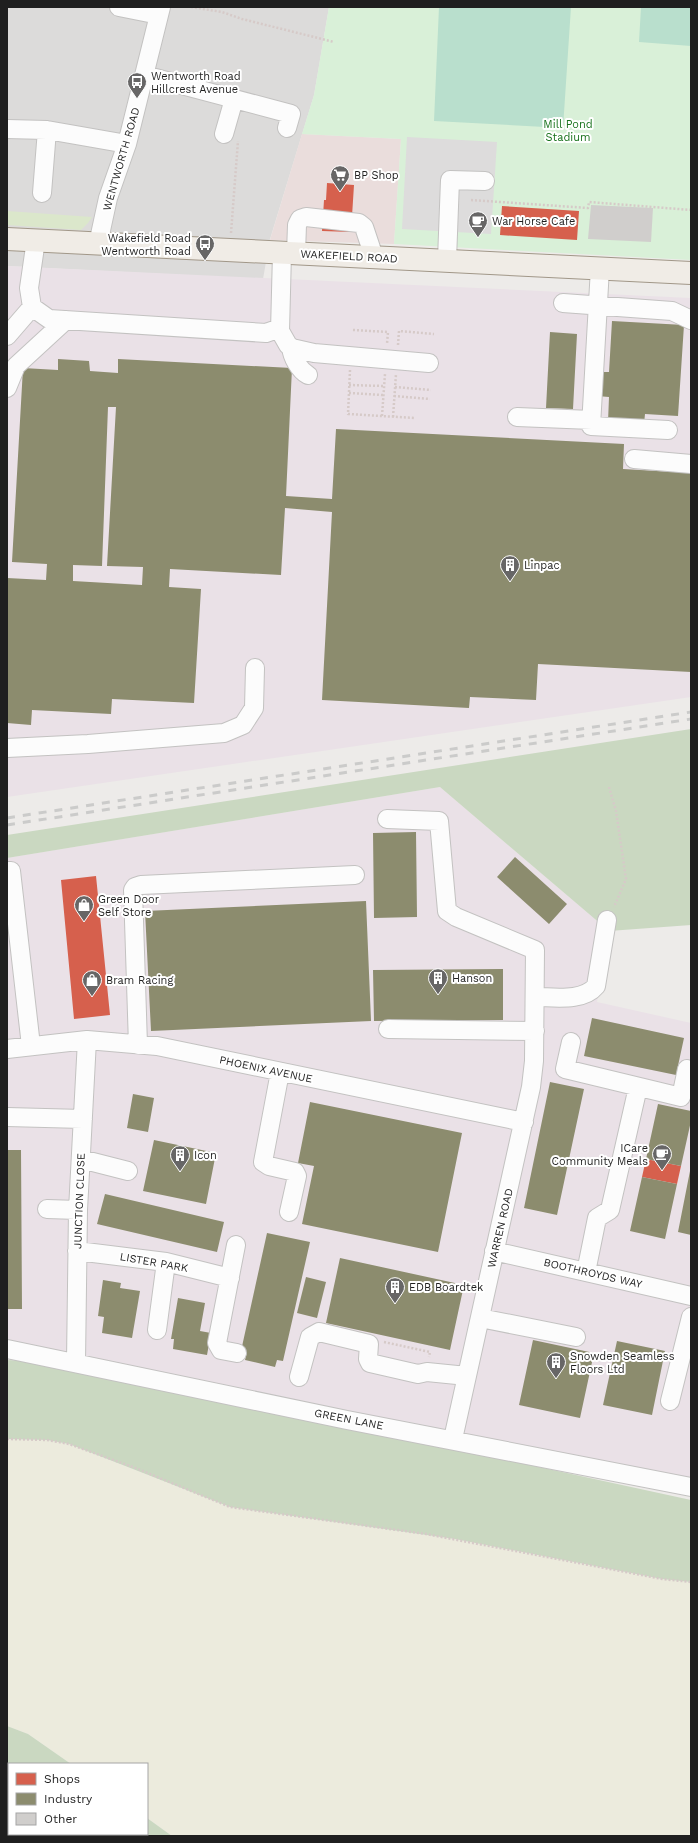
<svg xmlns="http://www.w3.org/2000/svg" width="698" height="1843" viewBox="0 0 698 1843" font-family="'Work Sans',sans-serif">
<rect width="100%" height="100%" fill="#edebe9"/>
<!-- residential -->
<path fill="#dcdbda" d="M7,7H329L314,95L270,239L263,279L7,266Z"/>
<!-- commercial -->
<path fill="#eadddc" d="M302,134L401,139L394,244L270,240Z"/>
<!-- industrial -->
<path fill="#eae1e7" d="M7,266L691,298V697L7,797Z
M440,787L609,931L597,1002L691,1023V1487L7,1352V858Z"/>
<!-- farmland -->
<path fill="#ecebdd" d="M7,1439L47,1440L69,1444L230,1507L455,1539L662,1579L691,1582V1836H172L147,1818V1764H71L28,1734L7,1726Z"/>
<!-- grass -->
<path fill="#dbe7cb" d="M7,211L92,217L88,223L81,230L7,225Z"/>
<!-- forest -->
<path fill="#cad8c1" d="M691,729V925L609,931L440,787L7,858V835Z
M7,1360L26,1361L322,1420L691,1500V1582L662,1579L455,1539L230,1507L69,1444L47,1440L7,1439Z
M7,1726L28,1734L71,1764H9V1834H147V1818L172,1836H7Z"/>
<!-- park -->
<path fill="#d9f0d8" d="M329,7H691V260L394,244L401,139L302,134L314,95Z"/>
<!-- pitch -->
<path fill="#b9dfcd" d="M439,7H571L563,128L434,121Z
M641,7H691V46L639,42Z"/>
<!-- parking -->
<path fill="#dddcdc" d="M407,137L497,142L491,234L402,229Z"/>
<!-- shops -->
<path fill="#d6604d" d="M327,183L354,185L351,232L322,231L324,200H326Z
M502,206L579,211L577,240L500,235Z
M96,876L110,1015L74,1019L61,880Z
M646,1159L681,1166L677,1184L642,1177Z"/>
<!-- industry -->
<path fill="#8c8c6e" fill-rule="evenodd" d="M612,321L684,325L678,416L645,414L644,424L608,422L609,397L597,396L598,372H609Z
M550,332L577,334L573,409L546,408Z
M58,359L89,361L90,371L118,373V359L292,368L286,496L332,499L336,429L624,444L623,469L691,473V672L538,664L536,700L470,697L469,708L322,700L332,512L285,508L281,575L170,569L169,587L201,589L194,703L112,699L111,714L32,710L31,725L7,723V578L46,580L47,564L12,562L23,368L58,370ZM108,407H116L107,566L143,567L142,585L73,581V565L102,566Z
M416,832L417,917L374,918L373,833Z
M515,857L567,904L549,924L497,877Z
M366,901L371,1021L151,1031L145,911Z
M503,969V1020L374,1021L373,970Z
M592,1018L684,1038L676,1075L584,1056Z
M550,1082L584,1089L557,1215L524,1208Z
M133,1094L154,1098L148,1132L127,1128Z
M310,1102L462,1133L438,1252L302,1224L314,1166L298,1163Z
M658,1104L691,1111V1121L681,1166L646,1159Z
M154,1140L216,1153L206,1204L143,1191Z
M7,1150H21L22,1309H7Z
M690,1171H691V1235L678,1232Z
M642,1177L677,1184L665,1239L630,1231Z
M105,1194L224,1222L217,1252L97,1224Z
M267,1233L310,1242L283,1361L277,1360L275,1367L245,1360L247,1352L241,1351Z
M340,1258L464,1285L450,1350L326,1323Z
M306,1277L326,1282L317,1318L297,1313Z
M103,1280L121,1283L120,1288L140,1291L132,1338L102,1333L104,1317L98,1316Z
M178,1298L205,1303L200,1331L211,1333L207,1355L173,1349L174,1339H171Z
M533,1340L594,1353L580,1418L519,1405Z
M617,1341L665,1351L652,1415L603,1405Z"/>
<!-- building -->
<path fill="#d0cecc" d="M591,205L653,208L651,242L588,239Z"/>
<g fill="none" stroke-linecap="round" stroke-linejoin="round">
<!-- minor casing -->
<g stroke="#c3c2c1" stroke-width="20">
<path id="minor" d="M119,7L159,15
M144,75L291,114L287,128
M7,129L47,130L127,144
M224,134L234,99
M42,193L47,130
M36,240L29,288L32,307L49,319L266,333L280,328
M98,244L108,198L127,144L161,7
M282,253L280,331L288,345L292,348L314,353L429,363
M296,253L297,225L300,219L306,217L359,223L364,227L374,257
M447,260L450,180L485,181
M600,268L591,426L668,430
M563,303L672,311L691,320
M7,336L32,307
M291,347C292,357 299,370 308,375
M7,388L16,366L66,320
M517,417L592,420
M634,459L691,464
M7,748L88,744L224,733L243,725L254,708L255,668
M387,819L439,821L447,911L456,917L535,950L534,1061L531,1087L453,1439
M7,871H11L31,1046
M535,997C554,997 583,1002 596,986L607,920
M388,1029L535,1031
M571,1042L565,1069L681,1097L687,1069
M138,1045L133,890L135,887L141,885L355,875
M7,1049L87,1040L157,1046L524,1122
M280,1072L263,1162L269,1166L295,1172L297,1176L289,1212
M7,1117L83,1119
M81,1159L128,1171
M47,1209L78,1210
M236,1245L217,1343L221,1350L237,1353
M77,1251L166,1262L230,1278
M494,1251L691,1296
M586,1272L597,1218L610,1210L638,1087
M480,1318L576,1337
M157,1330L166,1262
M7,1349L347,1420L691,1487
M76,1362L78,1210L87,1040
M299,1377L310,1337L319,1332L369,1344L368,1359L370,1363L418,1374L427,1372L467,1376
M670,1401L691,1317"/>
</g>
<!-- major casing -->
<g stroke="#a19788" stroke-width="24">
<path id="major" d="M7,239L691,273"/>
</g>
<!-- path -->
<path stroke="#d6cac8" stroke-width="2.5" stroke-dasharray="2 2" stroke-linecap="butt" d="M191,7L222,12L242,19L334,42
M471,200L588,208L589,202L691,210
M231,233L238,141
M353,330L388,332L387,344
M398,345L399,331L434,334
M350,370L348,414L415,418
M349,385L384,386
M395,387L431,390
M349,393L383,395
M394,396L430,399
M382,416L385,374
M393,417L396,374
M609,787L616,811L626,879L614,907
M384,1342L430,1352L429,1357
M7,1439L47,1440L69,1444L133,1467L230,1507L426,1534L662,1579L691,1582"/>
<!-- minor -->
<use href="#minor" stroke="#fcfcfc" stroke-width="18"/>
<!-- major -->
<use href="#major" stroke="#f0ece6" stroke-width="22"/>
<!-- rail -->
<path stroke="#cbcbca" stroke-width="3" stroke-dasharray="8 8" stroke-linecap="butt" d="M7,818L691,712
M7,825L691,719"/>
</g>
<!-- icons -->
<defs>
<g id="bus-pin" transform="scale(1)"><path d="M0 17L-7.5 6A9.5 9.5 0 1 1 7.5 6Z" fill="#676666" stroke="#fff"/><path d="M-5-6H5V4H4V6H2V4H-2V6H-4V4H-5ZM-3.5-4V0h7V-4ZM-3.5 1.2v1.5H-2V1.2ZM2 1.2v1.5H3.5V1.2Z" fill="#fff"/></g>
<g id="supermarket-pin" transform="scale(1)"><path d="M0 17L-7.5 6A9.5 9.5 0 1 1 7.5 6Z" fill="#676666" stroke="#fff"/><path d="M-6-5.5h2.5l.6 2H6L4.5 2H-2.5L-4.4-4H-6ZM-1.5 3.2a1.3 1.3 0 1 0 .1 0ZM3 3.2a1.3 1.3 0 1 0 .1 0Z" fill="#fff"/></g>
<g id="cafe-pin" transform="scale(1)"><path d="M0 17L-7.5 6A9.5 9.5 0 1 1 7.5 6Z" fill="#676666" stroke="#fff"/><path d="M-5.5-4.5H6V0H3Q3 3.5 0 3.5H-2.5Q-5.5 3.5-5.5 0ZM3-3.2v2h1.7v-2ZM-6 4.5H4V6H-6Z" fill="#fff"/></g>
<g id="building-pin" transform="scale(1)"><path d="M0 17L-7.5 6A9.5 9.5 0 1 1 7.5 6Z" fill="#676666" stroke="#fff"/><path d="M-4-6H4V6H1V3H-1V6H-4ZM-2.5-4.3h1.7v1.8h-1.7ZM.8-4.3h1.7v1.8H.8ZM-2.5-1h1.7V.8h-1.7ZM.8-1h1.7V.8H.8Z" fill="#fff"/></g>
<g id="shop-pin" transform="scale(1)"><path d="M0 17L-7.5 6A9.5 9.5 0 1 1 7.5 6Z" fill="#676666" stroke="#fff"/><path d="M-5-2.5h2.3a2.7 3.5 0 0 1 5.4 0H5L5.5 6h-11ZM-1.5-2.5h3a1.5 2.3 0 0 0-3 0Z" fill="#fff"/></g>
</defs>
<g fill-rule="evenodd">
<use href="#bus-pin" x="137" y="82"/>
<use href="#supermarket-pin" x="340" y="175"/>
<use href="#cafe-pin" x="478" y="221"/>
<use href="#bus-pin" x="205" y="244"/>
<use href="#building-pin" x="510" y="565"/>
<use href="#shop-pin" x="84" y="905"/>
<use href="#building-pin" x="438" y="978"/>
<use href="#shop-pin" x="92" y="980"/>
<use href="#cafe-pin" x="662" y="1154"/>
<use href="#building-pin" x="180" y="1155"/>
<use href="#building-pin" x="395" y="1287"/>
<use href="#building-pin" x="556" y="1362"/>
</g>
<g text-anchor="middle" stroke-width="4" stroke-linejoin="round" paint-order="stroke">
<!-- poi labels -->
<g font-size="11" fill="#1f1f1f" stroke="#fff" text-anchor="start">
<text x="151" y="80">Wentworth Road<tspan x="151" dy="13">Hillcrest Avenue</tspan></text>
<text x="354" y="179">BP Shop</text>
<text x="492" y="225">War Horse Cafe</text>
<text x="191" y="242" text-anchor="end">Wakefield Road<tspan x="191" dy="13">Wentworth Road</tspan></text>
<text x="524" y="569">Linpac</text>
<text x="98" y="903">Green Door<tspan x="98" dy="13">Self Store</tspan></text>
<text x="452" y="982">Hanson</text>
<text x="106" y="984">Bram Racing</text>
<text x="648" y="1152" text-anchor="end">ICare<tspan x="648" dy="13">Community Meals</tspan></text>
<text x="194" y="1159">Icon</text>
<text x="409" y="1291">EDB Boardtek</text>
<text x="570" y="1360">Snowden Seamless<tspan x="570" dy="13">Floors Ltd</tspan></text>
</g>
<!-- park labels -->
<g font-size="11" fill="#18721c" stroke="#fff">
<text x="568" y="128">Mill Pond<tspan x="568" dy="13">Stadium</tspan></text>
</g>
<!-- street labels -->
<g font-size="11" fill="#1f1f1f" stroke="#fff">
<text transform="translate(121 159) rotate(-74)" y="4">WENTWORTH ROAD</text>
<text transform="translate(349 256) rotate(3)" y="4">WAKEFIELD ROAD</text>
<text transform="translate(266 1069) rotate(12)" y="4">PHOENIX AVENUE</text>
<text transform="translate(79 1201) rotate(-88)" y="4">JUNCTION CLOSE</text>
<text transform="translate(500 1228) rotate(-77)" y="4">WARREN ROAD</text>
<text transform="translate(154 1262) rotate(10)" y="4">LISTER PARK</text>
<text transform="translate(593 1273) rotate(13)" y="4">BOOTHROYDS WAY</text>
<text transform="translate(349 1419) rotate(11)" y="4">GREEN LANE</text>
</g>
</g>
<!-- border -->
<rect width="698" height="1843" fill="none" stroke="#1f1f1f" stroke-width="16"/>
<!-- legend -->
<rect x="8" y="1763" width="140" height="72" fill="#ffffff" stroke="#a5a5a5"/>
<rect x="16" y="1773" width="20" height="12" fill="#d6604d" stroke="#a5a5a5"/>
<text x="44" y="1783" font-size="12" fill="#1f1f1f">Shops</text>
<rect x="16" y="1793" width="20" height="12" fill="#8c8c6e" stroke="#a5a5a5"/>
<text x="44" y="1803" font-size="12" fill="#1f1f1f">Industry</text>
<rect x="16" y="1813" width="20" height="12" fill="#d0cecc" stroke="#a5a5a5"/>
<text x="44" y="1823" font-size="12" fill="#1f1f1f">Other</text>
</svg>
